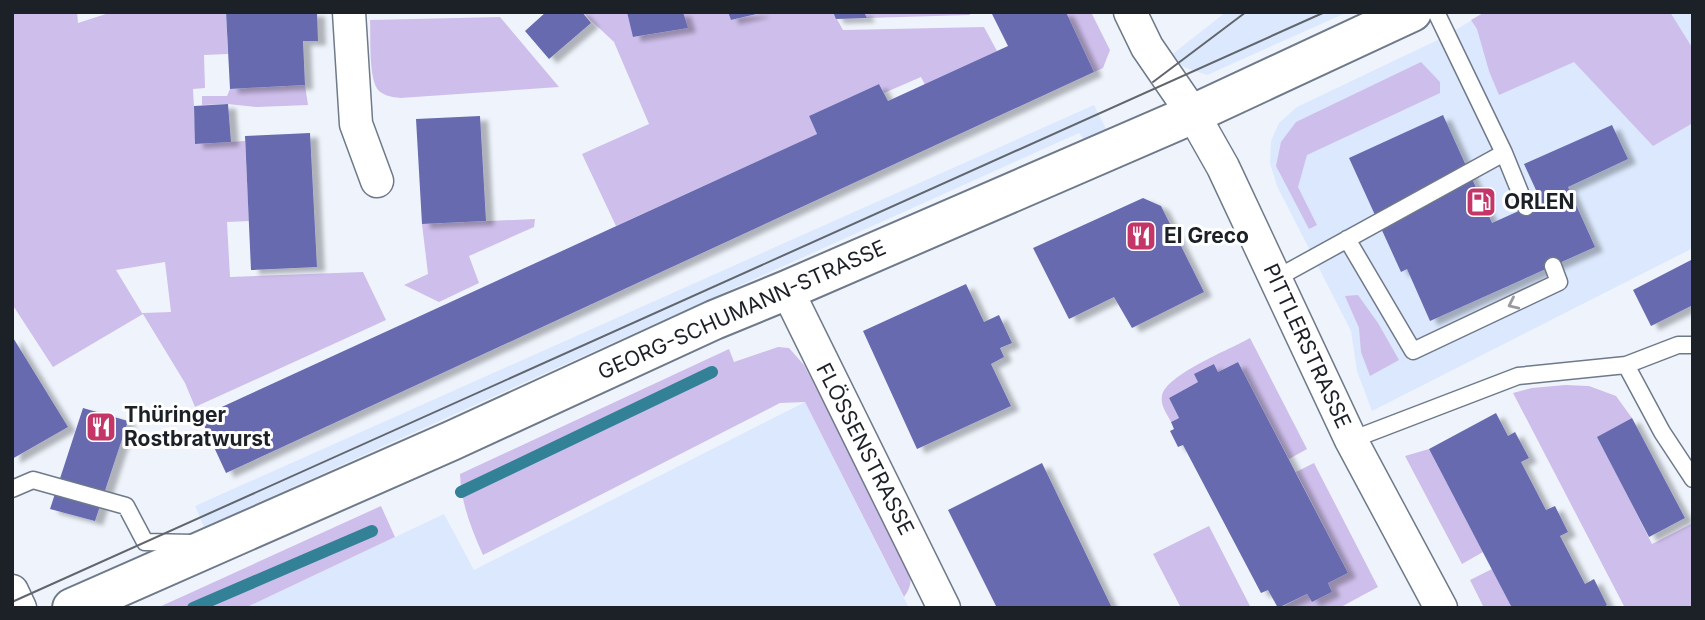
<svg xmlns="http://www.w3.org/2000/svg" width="1705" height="620" viewBox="0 0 1705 620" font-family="Inter,sans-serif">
<defs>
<filter id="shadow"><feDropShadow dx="8" dy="4.5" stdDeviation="2" flood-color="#0004"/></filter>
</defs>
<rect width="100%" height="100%" fill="#eff4fc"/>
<!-- built -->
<path fill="#dbe8fd" d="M1226,12H1348L1207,75L1184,67L1170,56Z
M1485,12H1693V248L1372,411L1357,371L1351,331L1277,186L1270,163L1271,141L1279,123L1297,107L1446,36Z
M1094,105L1106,129L1084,140L1079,133L204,527L195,506Z
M805,402L909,608H245L444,514L474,570Z"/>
<!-- green -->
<path fill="#cebeeb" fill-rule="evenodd" d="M12,12H77L78,23L112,12H226L228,54L204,55L205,88L193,89L196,144L245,141L249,221L227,222L230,277L363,272L386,320L195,407L185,383L143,314L53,367L12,304ZM165,262L171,312L142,313L116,270Z
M582,12H627L634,37L687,28L683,12H728L731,20L766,12H833L843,30L984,27L997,51L925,85L921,77L884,93L879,84L809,116L817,134L616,226L582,154L649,124L614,42Z
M864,12H969L970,15L867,18Z
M1066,12H1091L1110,50L1103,68L1094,72Z
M1485,12H1670L1693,49V123L1653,146L1574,62L1499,95L1489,71L1477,29L1471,20Z
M500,17L559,87L400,98C392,97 385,96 379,91C368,80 371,36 370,20Z
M1421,62L1440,82V93L1307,155L1298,187L1317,225L1309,229L1276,166L1281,142L1296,122Z
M305,85L308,105L257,107L228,104L202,105V96H227L230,89Z
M535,219L534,227L469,256L479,283L439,302L404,285L428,274L422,224Z
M1358,295L1378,323L1399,360L1370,376L1361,352L1359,328L1345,296Z
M1250,338L1307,449L1289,459L1238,362L1218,372L1214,364L1198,382L1169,398L1179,418L1171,422C1167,414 1160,405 1162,396C1165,375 1231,349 1250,338Z
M778,347L789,348L804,365L908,565C912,578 912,586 904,597L805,402L780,403L483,555C471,528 461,503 460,474L729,349L734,362Z
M1565,385L1589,386L1616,396L1632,418L1598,437L1652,544L1693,523V608H1625L1513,393L1532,388Z
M1429,449L1483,552L1462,564L1405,456Z
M1314,463L1378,587L1339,608H1280L1307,594L1312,602L1332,592L1328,583L1348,573L1296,472Z
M381,506L395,537L245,608H157Z
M1209,526L1251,608H1181L1153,554Z
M1492,569L1512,608H1484L1470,580Z"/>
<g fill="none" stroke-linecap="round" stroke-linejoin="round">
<!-- stream -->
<path stroke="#328196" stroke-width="12" d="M461,492L712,372
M193,608L372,531"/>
</g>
<!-- building -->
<path fill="#676baf" filter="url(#shadow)" d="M226,12H317L318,41H303L305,85L230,89Z
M546,12H582L591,23L549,59L525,31Z
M627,12H683L688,28L633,37Z
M728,12H761V13L731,20Z
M833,12H864L867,18L836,19Z
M991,12H1066L1094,72L226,473L200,417L817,134L809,116L879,84L888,101L1008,46Z
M228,104L231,142L195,144L194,106Z
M1443,115L1492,223L1541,201L1524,164L1612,125L1628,159L1568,187L1595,247L1430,321L1407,269L1401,272L1349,158Z
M480,116L486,221L422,224L416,119Z
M310,133L317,267L251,270L245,136Z
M1143,198L1161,206L1204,292L1132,328L1114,297L1069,319L1033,248Z
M1693,259V305L1651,326L1633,290Z
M966,284L984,322L999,315L1012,343L1000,348L1004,357L991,364L1011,406L917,449L863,331Z
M12,336L68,427L12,459Z
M1238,362L1348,573L1328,583L1332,592L1312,602L1307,594L1278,608L1268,590L1261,593L1183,445L1178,447L1170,431L1174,429L1171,422L1179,418L1169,398L1198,382L1194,374L1214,364L1218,372Z
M83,408L128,421L95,521L50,509Z
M1496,413L1508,436L1515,432L1529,458L1521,462L1546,510L1555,506L1568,532L1560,536L1585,584L1594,579L1607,605L1603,608H1512L1429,449Z
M1632,418L1685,518L1649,537L1597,437Z
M1042,463L1112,608H997L948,510Z"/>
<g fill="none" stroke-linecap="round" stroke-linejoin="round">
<!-- service casing -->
<g stroke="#6e798a" stroke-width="19">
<path id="service" d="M1504,153L1526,207
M1347,239L1413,351L1559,282L1553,266
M1275,279L1504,153L1436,12
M1626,365L1662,432L1693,479
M1351,440L1518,376L1626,365L1678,345H1693
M12,489L33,480L126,506L145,542L193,543"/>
</g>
<!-- minor casing -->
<g stroke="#6e798a" stroke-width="35">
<path id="minor" d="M349,12L356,124L377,181
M1130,12L1147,47L1193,114L1223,167L1351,440L1441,608
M787,290L944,608
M12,591L20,608"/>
</g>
<!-- tertiary casing -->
<g stroke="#6e798a" stroke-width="42">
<path id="tertiary" d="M72,608L451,441L714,320L787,290L1193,114L1412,12"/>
</g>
<!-- service -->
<use href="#service" stroke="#fff" stroke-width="16"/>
<!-- minor -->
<use href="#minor" stroke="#fff" stroke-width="32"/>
<!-- tertiary -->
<use href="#tertiary" stroke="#fff" stroke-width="38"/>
<!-- tram -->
<path stroke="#61656c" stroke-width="2" d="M1153,82L1246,12
M12,602L1325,12"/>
</g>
<!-- one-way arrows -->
<defs><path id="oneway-chevron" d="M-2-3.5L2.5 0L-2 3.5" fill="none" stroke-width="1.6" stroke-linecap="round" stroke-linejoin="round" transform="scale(1.75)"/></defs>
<use stroke="#999b9e" href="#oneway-chevron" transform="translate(1513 304) rotate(155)"/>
<!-- icons -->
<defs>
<g id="fuel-square" transform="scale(1.575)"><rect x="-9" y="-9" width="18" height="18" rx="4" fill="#c33667" stroke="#fff"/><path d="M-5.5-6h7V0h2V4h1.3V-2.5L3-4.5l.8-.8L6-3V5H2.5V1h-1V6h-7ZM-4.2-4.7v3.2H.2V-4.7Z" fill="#fff"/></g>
<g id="restaurant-square" transform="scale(1.575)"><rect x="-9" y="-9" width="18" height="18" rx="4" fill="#c33667" stroke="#fff"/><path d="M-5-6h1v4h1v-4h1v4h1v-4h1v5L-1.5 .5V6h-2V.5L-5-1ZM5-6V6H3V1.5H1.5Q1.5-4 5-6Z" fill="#fff"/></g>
</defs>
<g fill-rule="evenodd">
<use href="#fuel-square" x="1481" y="202"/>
<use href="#restaurant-square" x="1141" y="236"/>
<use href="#restaurant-square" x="101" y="427"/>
</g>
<g text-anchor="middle" stroke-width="6" stroke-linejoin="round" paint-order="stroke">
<!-- poi labels -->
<g font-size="21" font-weight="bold" fill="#1c2027" stroke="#fff" text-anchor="start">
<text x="1504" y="209">ORLEN</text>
<text x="1164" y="243">El Greco</text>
<text x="124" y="422">Thüringer<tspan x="124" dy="24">Rostbratwurst</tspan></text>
</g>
<!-- street labels -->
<g font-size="21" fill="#1c2027" stroke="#fff">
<text transform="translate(742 310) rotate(-24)" y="7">GEORG-SCHUMANN-STRASSE</text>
<text transform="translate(1307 346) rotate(65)" y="7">PITTLERSTRASSE</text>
<text transform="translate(865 449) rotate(63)" y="7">FLÖSSENSTRASSE</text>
</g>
</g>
<!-- border -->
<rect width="1705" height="620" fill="none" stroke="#1c2027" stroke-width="28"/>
</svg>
